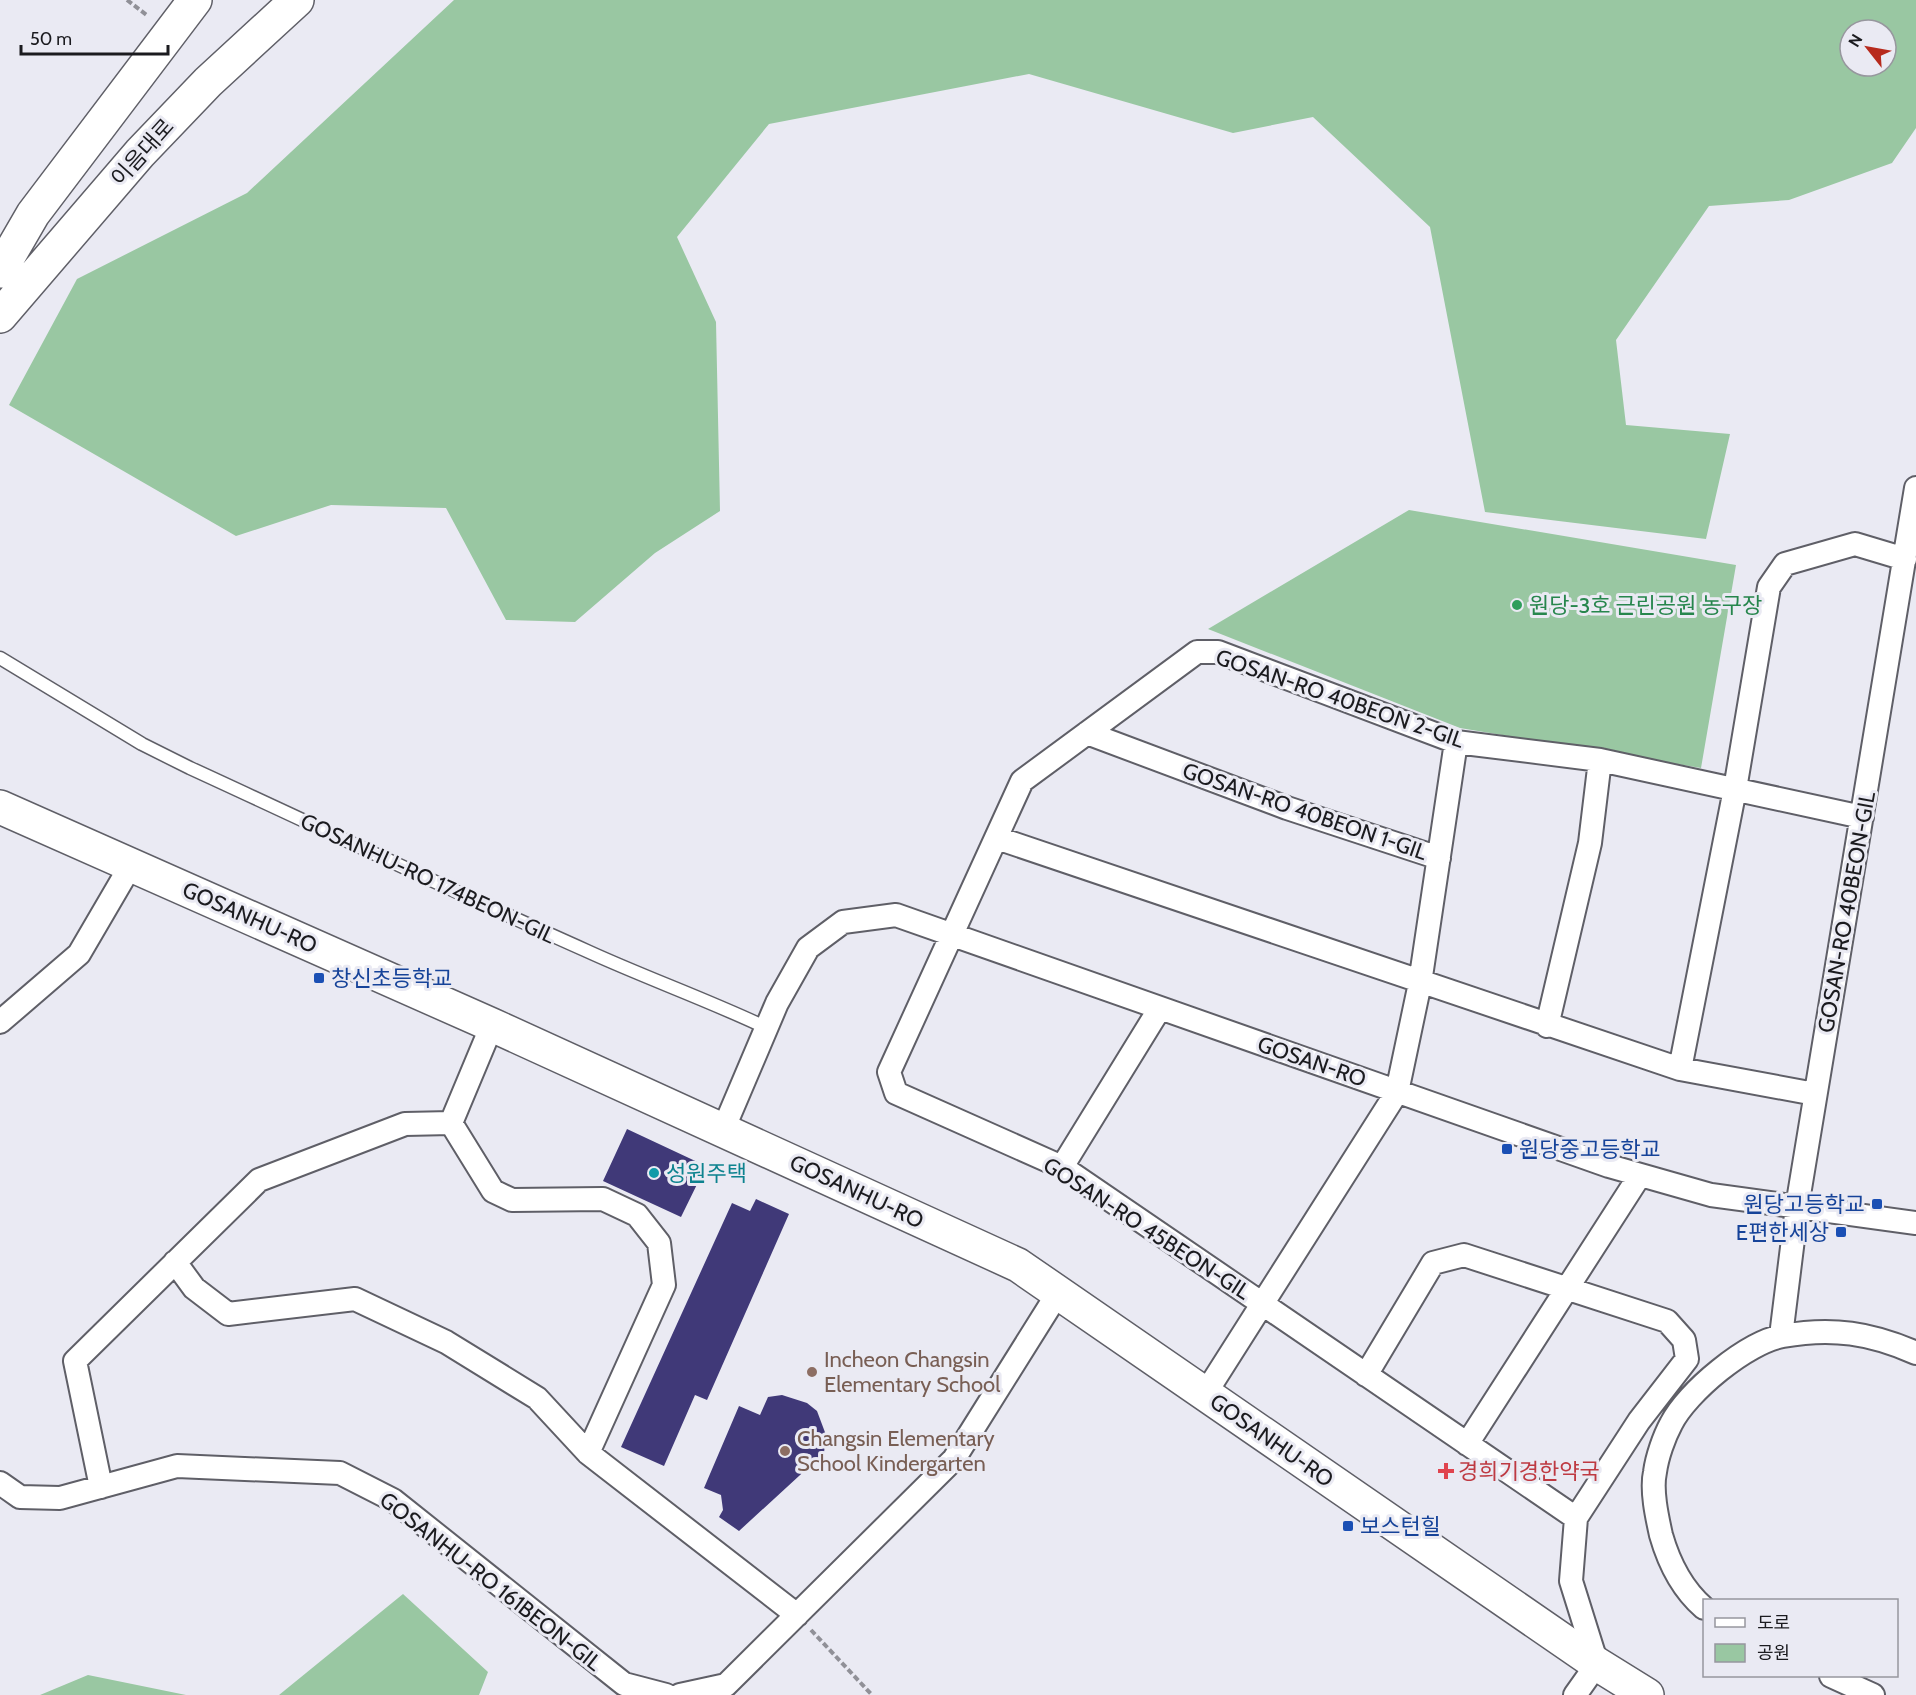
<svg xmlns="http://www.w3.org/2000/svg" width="1916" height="1695" viewBox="0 0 1916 1695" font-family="Cabin,'Noto Sans KR',sans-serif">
<rect width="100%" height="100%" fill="#eaeaf3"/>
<!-- green -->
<path fill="#99c7a2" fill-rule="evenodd" d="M454,0H1916V128L1892,163L1789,200L1709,206L1616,340L1626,425L1730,434L1706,539L1485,512L1430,227L1313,117L1233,133L1029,74L769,124L677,237L716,322L720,511L655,553L575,622L506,620L446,508L331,505L236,536L9,405L77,279L247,193ZM1850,30H1886V66H1850Z
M1409,510L1736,565L1701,768L1460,728L1208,629Z
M403,1594L488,1672L479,1695H279Z
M88,1675L186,1695H40Z"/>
<!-- building -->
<path fill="#403978" d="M627,1129L706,1166L681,1217L603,1181Z
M756,1199L789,1214L707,1400L695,1395L664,1466L621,1447L732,1203L750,1211Z
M782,1395L807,1403L817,1411L826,1435L824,1453L739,1531L719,1517L723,1510L721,1495L704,1488L739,1406L760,1415L768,1397Z"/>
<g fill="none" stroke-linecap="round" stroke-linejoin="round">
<!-- service casing -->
<g stroke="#5f5f67" stroke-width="15">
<path id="service" d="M0,658L142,744L190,768C323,829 454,892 587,951C646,978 708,1000 767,1028"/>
</g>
<!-- minor casing -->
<g stroke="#5f5f67" stroke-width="26">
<path id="minor" d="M1087,733L1287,808L1439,858
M997,838L1680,1069L1815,1094
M0,1022L79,954L131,865
M1547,1026L1590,843L1600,760
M1680,1069L1735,789L1769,587L1785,564L1855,544L1905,559
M451,1123L493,1191L512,1200L603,1199L637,1215L659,1243L664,1285L588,1453
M723,1130L777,1003L808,948L843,922L896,915L1609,1166L1711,1195L1916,1223
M1062,1167L1160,1008
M175,1262L194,1288L228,1314L355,1299L446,1342L537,1398L588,1453L797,1615
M1781,1336L1797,1207L1916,488
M1366,1375L1433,1263L1464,1255L1667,1321L1684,1340L1687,1359L1639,1421L1576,1518L1571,1581L1597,1664L1575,1695
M1205,1394L1397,1092L1420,983L1456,742
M1467,1444L1640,1175
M0,1483L20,1497L60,1498L177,1466L340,1473L393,1500L624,1684L666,1695
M101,1487L75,1361L259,1180L405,1124L451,1123L492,1025
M1576,1518L1062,1167L896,1093L889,1072L1022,781L1197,652H1218L1456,742L1600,760L1862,817
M1704,1608C1682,1589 1669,1563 1661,1535C1657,1517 1651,1490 1655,1472C1657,1457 1664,1437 1671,1424C1687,1392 1747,1342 1783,1336C1832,1327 1871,1333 1916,1353
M1831,1676L1873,1695
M680,1695L726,1685L954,1459L1058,1293"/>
</g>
<!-- secondary casing -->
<g stroke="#5f5f67" stroke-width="36">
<path id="secondary" d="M0,271L33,214L195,0
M0,316L140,153L208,82L297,0
M0,807L492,1025L1018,1265L1597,1664L1647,1695"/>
</g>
<!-- path -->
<path stroke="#909097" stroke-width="4" stroke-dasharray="6 3" stroke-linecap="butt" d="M127,0L148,16
M811,1630L872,1695"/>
<!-- service -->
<use href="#service" stroke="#fff" stroke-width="12"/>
<!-- minor -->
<use href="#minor" stroke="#fff" stroke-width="22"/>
<!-- secondary -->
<use href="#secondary" stroke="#fff" stroke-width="33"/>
</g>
<!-- markers -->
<circle fill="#2e9e5b" stroke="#eaeaf3" stroke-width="2" cx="1517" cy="605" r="6"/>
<g fill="#1a4fb4" stroke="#eaeaf3" stroke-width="2">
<rect x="313" y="972" width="12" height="12" rx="3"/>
<rect x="1501" y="1143" width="12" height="12" rx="3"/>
<rect x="1871" y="1198" width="12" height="12" rx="3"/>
<rect x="1835" y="1226" width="12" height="12" rx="3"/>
<rect x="1342" y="1520" width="12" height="12" rx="3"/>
</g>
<circle fill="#0f9aa8" stroke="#eaeaf3" stroke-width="2" cx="654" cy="1173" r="6"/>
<g fill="#8d6e63" stroke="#eaeaf3" stroke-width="2">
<circle cx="812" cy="1372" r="6"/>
<circle cx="785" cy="1451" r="6"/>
</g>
<path fill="#e0444e" stroke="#eaeaf3" stroke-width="2" d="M1443 1462h6v6h6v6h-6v6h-6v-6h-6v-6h6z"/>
<g text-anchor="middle" stroke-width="6" stroke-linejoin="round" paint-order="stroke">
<!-- street labels -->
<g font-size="22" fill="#1b1b1f" stroke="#eaeaf3">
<text transform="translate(142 152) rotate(-48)" y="8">이음대로</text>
<text transform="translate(1340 698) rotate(19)" y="8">GOSAN-RO 40BEON 2-GIL</text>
<text transform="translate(1305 811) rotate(19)" y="8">GOSAN-RO 40BEON 1-GIL</text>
<text transform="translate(428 878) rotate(25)" y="8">GOSANHU-RO 174BEON-GIL</text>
<text transform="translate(1846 912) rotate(-80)" y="8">GOSAN-RO 40BEON-GIL</text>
<text transform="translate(250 917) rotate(24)" y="8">GOSANHU-RO</text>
<text transform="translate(1312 1061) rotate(19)" y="8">GOSAN-RO</text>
<text transform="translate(857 1191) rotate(25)" y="8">GOSANHU-RO</text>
<text transform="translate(1147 1228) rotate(33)" y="8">GOSAN-RO 45BEON-GIL</text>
<text transform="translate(1272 1440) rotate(35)" y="8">GOSANHU-RO</text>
<text transform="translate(491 1581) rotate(38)" y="8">GOSANHU-RO 161BEON-GIL</text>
</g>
<!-- leisure labels -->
<g font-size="22" fill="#27864d" stroke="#eaeaf3" text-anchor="start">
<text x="1529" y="613">원당-3호 근린공원 농구장</text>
</g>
<!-- transit labels -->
<g font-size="22" fill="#164399" stroke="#eaeaf3" text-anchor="start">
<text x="331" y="986">창신초등학교</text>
<text x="1519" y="1157">원당중고등학교</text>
<text x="1865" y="1212" text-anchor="end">원당고등학교</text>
<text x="1829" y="1240" text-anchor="end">E편한세상</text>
<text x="1360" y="1534">보스턴힐</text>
</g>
<!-- culture labels -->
<g font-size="22" fill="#0d838f" stroke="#eaeaf3" text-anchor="start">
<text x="666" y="1181">성원주택</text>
</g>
<!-- education labels -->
<g font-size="22" fill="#785e54" stroke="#eaeaf3" text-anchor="start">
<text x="824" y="1367">Incheon Changsin<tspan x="824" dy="25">Elementary School</tspan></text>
<text x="797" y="1446">Changsin Elementary<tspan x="797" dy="25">School Kindergarten</tspan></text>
</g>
<!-- health labels -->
<g font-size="22" fill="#be3a42" stroke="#eaeaf3" text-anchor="start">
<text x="1458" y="1479">경희기경한약국</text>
</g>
</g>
<!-- legend -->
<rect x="1703" y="1599" width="195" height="78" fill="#eaeaf3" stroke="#97979e" stroke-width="1.5"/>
<rect x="1715" y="1618" width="30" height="9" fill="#ffffff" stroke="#97979e" stroke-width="1.5"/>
<text x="1757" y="1629" font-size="18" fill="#1b1b1f">도로</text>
<rect x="1715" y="1644" width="30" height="18" fill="#99c7a2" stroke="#97979e" stroke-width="1.5"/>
<text x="1757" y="1659" font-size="18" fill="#1b1b1f">공원</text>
<!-- north arrow -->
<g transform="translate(1868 48) rotate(301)"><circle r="28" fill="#eaeaf3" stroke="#97979e" stroke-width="1.5"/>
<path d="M0-4.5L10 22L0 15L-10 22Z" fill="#b72a1d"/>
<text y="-9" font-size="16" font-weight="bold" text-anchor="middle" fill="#1b1b1f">N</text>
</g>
<!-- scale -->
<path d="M21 45v9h147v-9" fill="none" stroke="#1b1b1f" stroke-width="3"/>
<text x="30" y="45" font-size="18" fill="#1b1b1f" stroke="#eaeaf3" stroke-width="4.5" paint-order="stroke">50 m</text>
</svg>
